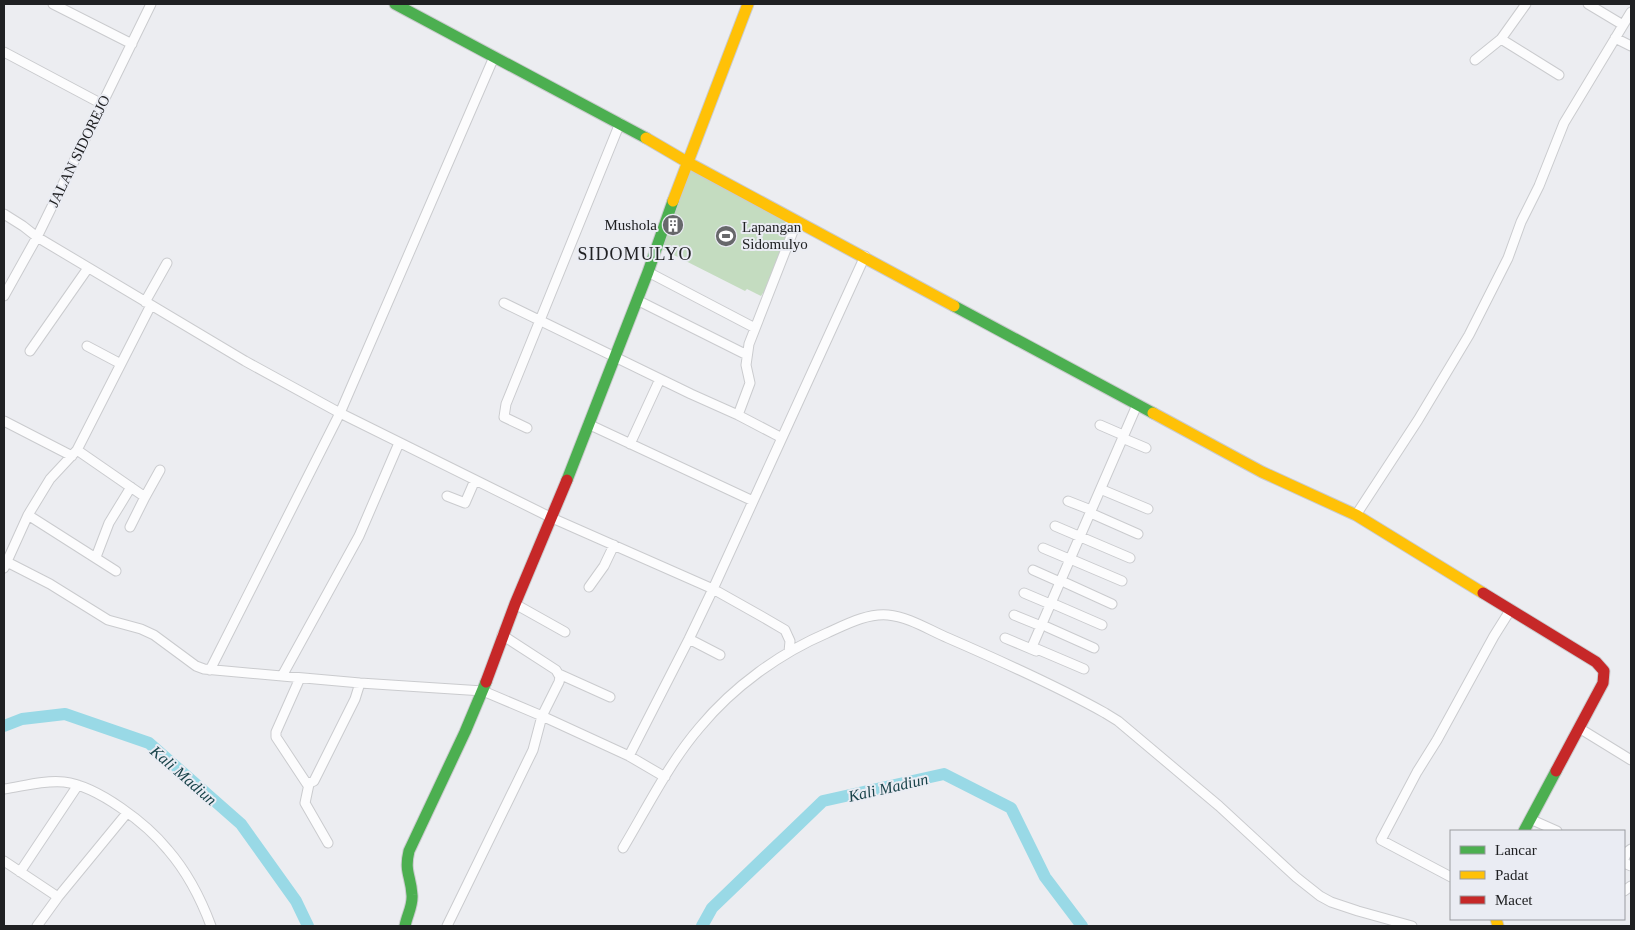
<svg xmlns="http://www.w3.org/2000/svg" width="1635" height="930" viewBox="0 0 1635 930" font-family="'Times New Roman',serif">
<rect width="100%" height="100%" fill="#ecedf1"/>
<!-- green -->
<path fill="#c4dcc0" d="M688,168L793,225L767,295L763,293L761,296L747,289L745,291L658,247Z"/>
<g fill="none" stroke-linecap="round" stroke-linejoin="round">
<!-- river -->
<path stroke="#99d9e6" stroke-width="12" d="M4,726L22,719L65,714L149,743L241,824L296,901L308,926
M702,926L712,908L823,801L944,774L1011,808L1045,877L1082,926"/>
<!-- street casing -->
<g stroke="#cacbce" stroke-width="11">
<path id="street" d="M53,4L132,44
M1588,4L1623,25
M1615,38L1631,46
M1501,39L1559,75
M4,52L102,104
M1475,60L1501,39L1526,4
M4,214L23,226L37,237L245,361L340,413L552,518L713,589L761,616L785,630L790,641L789,652
M648,272L755,328
M4,296L37,237L151,4
M637,300L747,355
M145,302L167,263
M504,303L691,394L738,415L782,438
M87,346L121,364
M30,351L88,268
M738,415L750,383L746,365L749,344L797,221
M4,421L72,456
M588,424L753,501
M1100,425L1123,435
M527,428L504,417L506,404L620,123
M1127,440L1146,448
M630,444L660,379
M77,450L145,497L160,470
M1105,491L1148,509
M447,496L465,503L475,480
M1068,501L1091,510
M28,515L116,571
M1095,515L1138,534
M1356,515L1418,420L1469,335L1508,258L1521,222L1539,186L1564,123L1631,12
M1055,526L1130,558
M130,527L145,497
M1043,548L1069,559
M96,557L109,523L131,487
M1075,561L1122,581
M7,562L50,584L108,620L141,629L154,635L196,666L204,669L360,683L483,691L542,716L629,756L665,777
M4,568L28,515L50,479L77,450L151,305
M1033,570L1060,582
M1066,583L1112,604
M589,587L604,566L614,545
M1024,593L1050,604
M515,604L565,632
M1056,605L1102,625
M1014,615L1041,626
M1047,627L1094,648
M1005,638L1036,651L1037,649L1084,669
M689,639L720,655
M1031,649L1137,405
M210,670L340,413L494,57
M559,674L610,697
M282,676L359,536L399,443
M300,678L276,732V737L307,784L314,781L355,699L360,683
M1579,728L1631,760
M629,756L689,639L713,589L865,256
M309,784L305,803L328,843
M4,789C24,786 44,780 64,782C98,786 147,824 168,850C187,872 201,899 211,926
M1530,819L1557,831
M623,848C647,808 669,763 700,727C733,687 780,653 827,633C845,625 867,613 888,615C909,617 929,630 948,638C1001,661 1055,685 1105,713L1118,721L1219,806L1296,877L1320,896L1331,902L1358,911L1412,926
M1624,859L1627,852L1631,849
M4,861L58,897
M1624,863L1631,866
M20,872L78,785
M1451,877L1381,840L1417,772L1437,740L1494,636L1511,609
M1624,891L1631,886
M37,926L58,897L127,813
M447,926L533,750L542,716L559,682L560,677L556,670L502,635"/>
</g>
<!-- fast casing -->
<g stroke="#cacbce" stroke-width="13">
<path id="fast" d="M395,4L646,138
M954,306L1153,413
M567,480L648,272L673,201
M1524,831L1556,771
M405,926C407,915 413,906 412,895C411,876 404,872 409,851L465,732L486,682"/>
</g>
<!-- slow casing -->
<g stroke="#cacbce" stroke-width="13">
<path id="slow" d="M646,138L687,162L954,306
M673,201L748,4
M1153,413L1262,472L1356,515L1483,593
M1496,919L1498,926"/>
</g>
<!-- jam casing -->
<g stroke="#cacbce" stroke-width="13">
<path id="jam" d="M1483,593L1596,662L1604,671L1603,683L1556,771
M486,682L515,604L567,480"/>
</g>
<!-- street -->
<use href="#street" stroke="#fcfcfd" stroke-width="9"/>
<!-- fast -->
<use href="#fast" stroke="#4caf50" stroke-width="11"/>
<!-- slow -->
<use href="#slow" stroke="#ffc107" stroke-width="11"/>
<!-- jam -->
<use href="#jam" stroke="#c62828" stroke-width="11"/>
</g>
<!-- icons -->
<defs>
<g id="building-disc" transform="scale(1.125)"><circle r="9.5" fill="#67686b" stroke="#eaecf3"/><path d="M-4-6H4V6H1V3H-1V6H-4ZM-2.5-4.3h1.7v1.8h-1.7ZM.8-4.3h1.7v1.8H.8ZM-2.5-1h1.7V.8h-1.7ZM.8-1h1.7V.8H.8Z" fill="#fff"/></g>
<g id="stadium-disc" transform="scale(1.125)"><circle r="9.5" fill="#67686b" stroke="#eaecf3"/><path d="M0-5a6.5 5 0 1 0 0 10a6.5 5 0 1 0 0-10ZM-3.5-1.8h7v3.6h-7Z" fill="#fff"/></g>
</defs>
<g fill-rule="evenodd">
<use href="#building-disc" x="673" y="225"/>
<use href="#stadium-disc" x="726" y="236"/>
</g>
<g text-anchor="middle" stroke-width="4" stroke-linejoin="round" paint-order="stroke">
<!-- street labels -->
<g font-size="15" fill="#202123" stroke="#eaecf3">
<text transform="translate(79 151) rotate(-64)" y="5">JALAN SIDOREJO</text>
</g>
<!-- poi labels -->
<g font-size="15" fill="#202123" stroke="#eaecf3" text-anchor="end">
<text x="657" y="230">Mushola</text>
<text x="742" y="232" text-anchor="start">Lapangan<tspan x="742" dy="17">Sidomulyo</tspan></text>
</g>
<!-- water labels -->
<g font-size="16" font-style="italic" fill="#19434a" stroke="#eaecf3">
<text transform="translate(184 775) rotate(41)" y="6">Kali Madiun</text>
<text transform="translate(888 787) rotate(-13)" y="6">Kali Madiun</text>
</g>
<!-- quarter labels -->
<g font-size="18" letter-spacing="1" fill="#202123" stroke="#eaecf3">
<text x="635" y="260">SIDOMULYO</text>
</g>
</g>
<!-- border -->
<rect width="1635" height="930" fill="none" stroke="#202123" stroke-width="10"/>
<!-- legend -->
<rect x="1450" y="830" width="175" height="90" fill="#eaecf3" stroke="#999ba0"/>
<rect x="1460" y="846" width="25" height="8" fill="#4caf50" stroke="#999ba0"/>
<text x="1495" y="855" font-size="15" fill="#202123">Lancar</text>
<rect x="1460" y="871" width="25" height="8" fill="#ffc107" stroke="#999ba0"/>
<text x="1495" y="880" font-size="15" fill="#202123">Padat</text>
<rect x="1460" y="896" width="25" height="8" fill="#c62828" stroke="#999ba0"/>
<text x="1495" y="905" font-size="15" fill="#202123">Macet</text>
</svg>
